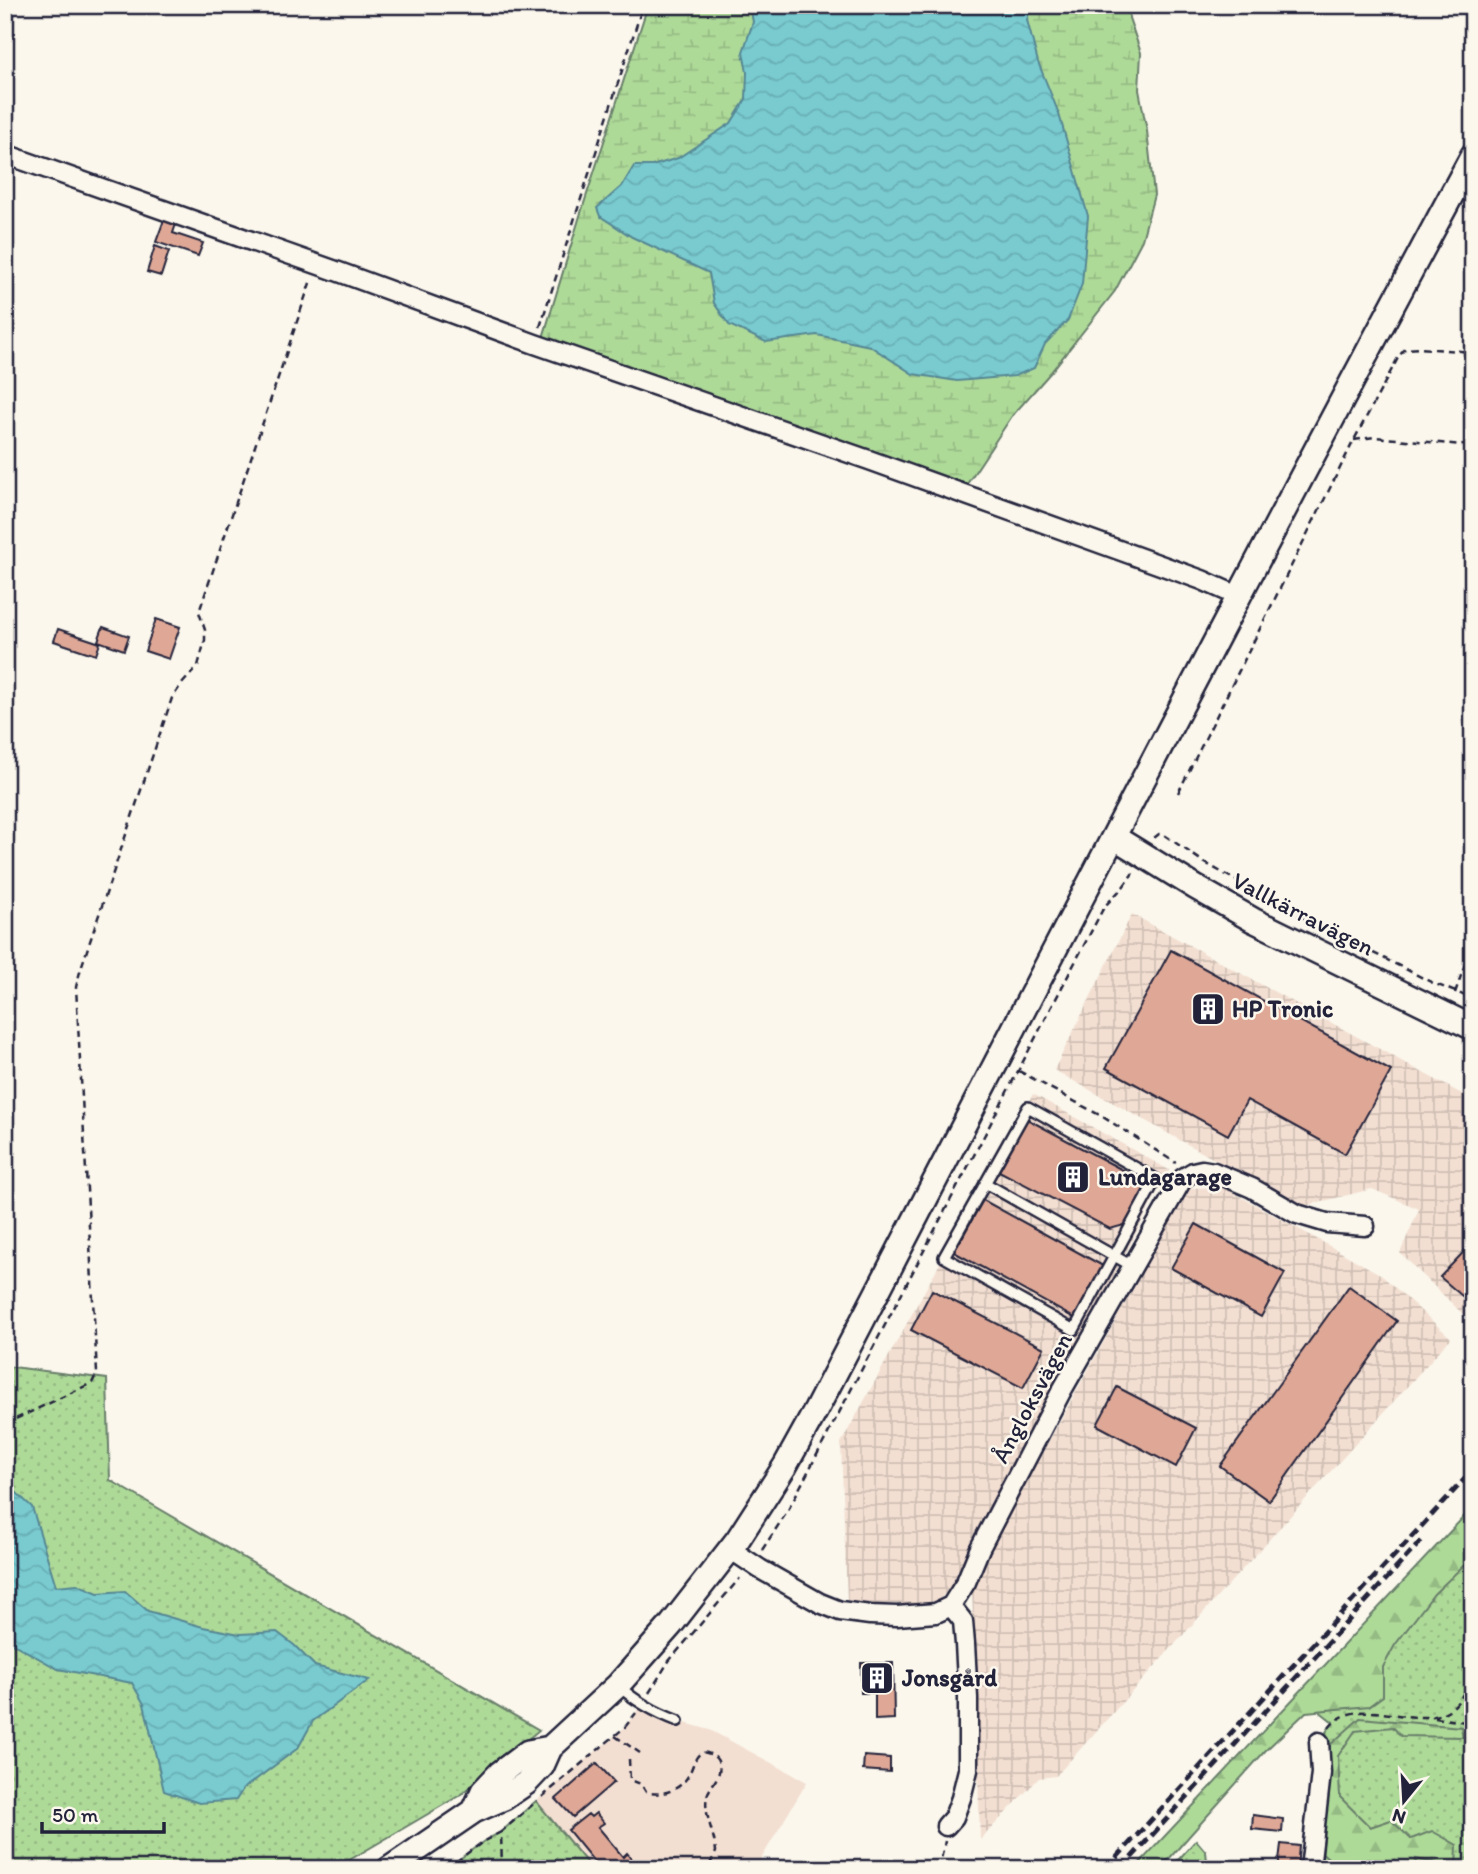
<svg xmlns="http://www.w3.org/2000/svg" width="1478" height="1874" viewBox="0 0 1478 1874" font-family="Itim,sans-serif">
<defs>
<pattern id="industrial-grid" width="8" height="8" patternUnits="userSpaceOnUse" patternTransform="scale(1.75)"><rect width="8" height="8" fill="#f3dfd2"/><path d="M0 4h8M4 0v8" fill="none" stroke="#d0bfb5"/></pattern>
<pattern id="grass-dots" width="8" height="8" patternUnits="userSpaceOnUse" patternTransform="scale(1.75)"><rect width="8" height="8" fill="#aeda98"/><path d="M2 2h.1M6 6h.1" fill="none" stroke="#95bb84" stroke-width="1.8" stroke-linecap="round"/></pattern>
<pattern id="forest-firs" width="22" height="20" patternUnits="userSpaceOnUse" patternTransform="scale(1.75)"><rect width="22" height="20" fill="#aeda98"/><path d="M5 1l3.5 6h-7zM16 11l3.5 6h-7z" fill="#95bb84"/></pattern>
<pattern id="wetland-marsh" width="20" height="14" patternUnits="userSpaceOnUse" patternTransform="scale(1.75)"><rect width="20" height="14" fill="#aeda98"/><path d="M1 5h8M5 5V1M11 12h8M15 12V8" fill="none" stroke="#95bb84"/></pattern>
<pattern id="water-waves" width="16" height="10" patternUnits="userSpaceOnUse" patternTransform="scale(1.75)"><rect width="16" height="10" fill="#79cbd0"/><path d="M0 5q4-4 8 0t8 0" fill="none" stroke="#68aeb4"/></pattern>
</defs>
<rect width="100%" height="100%" fill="#fbf7ec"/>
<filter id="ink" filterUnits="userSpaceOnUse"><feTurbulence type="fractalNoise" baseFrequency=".0143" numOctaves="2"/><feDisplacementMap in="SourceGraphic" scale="14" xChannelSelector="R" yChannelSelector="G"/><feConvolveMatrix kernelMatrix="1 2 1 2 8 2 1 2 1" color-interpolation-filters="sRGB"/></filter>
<g filter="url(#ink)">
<!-- built -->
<path fill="#f3dfd2" d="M642,1704L678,1721L710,1730L807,1782L755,1869H590L536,1801L625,1727Z"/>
<!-- industrial -->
<path fill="url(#industrial-grid)" d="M1132,914L1473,1100L1472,1323L1400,1253L1419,1209L1372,1189L1300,1207L1054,1070Z
M1033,1094L1169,1170L950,1588L939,1600L926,1604H861L847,1600L841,1443Z
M1223,1187L1380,1274L1451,1338L1056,1776L1039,1778L980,1840L972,1587L989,1549L1189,1188Z"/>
<!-- grass -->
<path fill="url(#grass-dots)" stroke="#687e6a" stroke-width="2" d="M5,1366L107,1379L110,1480L539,1730L462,1794L334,1869H5Z
M1473,1526V1869H1335L1332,1866L1311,1860L1319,1742L1333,1722L1309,1703Z
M536,1801L592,1869H446L484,1841L501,1832Z
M1196,1840L1206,1852L1208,1869H1170Z"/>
<!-- forest -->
<path fill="url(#forest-firs)" stroke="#687e6a" stroke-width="2" d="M1473,1507V1562L1463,1566L1434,1594L1395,1645L1383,1667V1696L1369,1706L1306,1712L1265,1751L1160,1869H1134Z
M1360,1718L1461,1727L1463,1737L1401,1736L1393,1727L1355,1731L1338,1756L1340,1797L1370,1827L1391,1820L1411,1839L1432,1831L1457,1845L1456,1869H1438L1436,1863L1416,1859L1415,1869H1340L1318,1849L1330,1745Z"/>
<!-- wetland -->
<path fill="url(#wetland-marsh)" stroke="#687e6a" stroke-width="2" d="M648,5H1130L1129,18L1141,53L1139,90L1147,131L1154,195L1142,240L1115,291L1051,372L1012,416L965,487L543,338L579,219Z"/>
<!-- water -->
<path fill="url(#water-waves)" stroke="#568794" stroke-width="2" d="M756,5H1031L1027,20L1038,62L1059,114L1088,216L1082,284L1068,320L1045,344L1034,368L1015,376L957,381L913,374L870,346L817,335L766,342L729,325L714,303L709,273L632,237L600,216L597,208L622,186L634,166H652L678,158L731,123L746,99L747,72L743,52L753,22L751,12Z
M5,1482L32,1507L56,1586L77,1584L98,1593L125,1591L148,1611L203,1627L240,1634L277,1632L294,1645L315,1666L369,1680L313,1721L298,1748L243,1789L236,1800L199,1803L164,1791L144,1704L132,1683L58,1669L10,1642L5,1616Z"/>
<!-- building -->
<path fill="#dfa896" stroke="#22223b" stroke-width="2" d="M164,220L176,224L173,233L203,243L198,256L156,242Z
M155,246L169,251L161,276L147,272Z
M156,619L180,627L169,659L145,651Z
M103,627L129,636L124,650L98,641Z
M58,629L100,643L96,655L54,641Z
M1171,950L1391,1071L1345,1154L1247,1100L1228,1135L1106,1068Z
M1027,1119L1147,1183L1128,1224L1110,1229L999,1171Z
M983,1200L1103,1266L1074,1318L954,1252Z
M1196,1224L1285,1273L1261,1317L1171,1268Z
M1473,1242V1298L1469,1302L1440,1277Z
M1349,1286L1397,1321L1269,1501L1220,1466Z
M932,1290L1044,1348L1023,1388L911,1330Z
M1117,1387L1196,1428L1176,1467L1097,1425Z
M861,1663H893L894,1719L875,1720V1693H861Z
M864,1756L890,1758V1772L863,1770Z
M597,1763L614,1782L573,1817L556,1799Z
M596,1813L604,1823L598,1827L623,1857L627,1853L635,1863L630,1867L631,1869H600L568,1830L588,1814L591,1817Z
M1253,1815L1283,1819L1282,1832L1252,1829Z
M1281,1844L1299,1846L1297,1869H1278Z"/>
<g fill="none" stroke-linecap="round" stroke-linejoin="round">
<!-- lane casing -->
<g stroke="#22223b" stroke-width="14">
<path id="lane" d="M1028,1107L1156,1179L1074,1330L944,1257Z
M985,1183L1132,1266
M619,1686C636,1702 657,1713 678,1721"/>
</g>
<!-- street casing -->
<g stroke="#22223b" stroke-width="23">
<path id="street" d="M5,154L339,272L535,344L869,460L1202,580L1238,596
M730,1549L760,1569L820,1603L840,1611L870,1615L897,1616L936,1613L951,1606L966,1582L980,1548L1061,1392L1183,1178L1193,1172L1202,1170L1214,1172L1252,1188L1297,1214L1327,1223L1365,1226
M946,1826L954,1817L961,1798L968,1770V1698L965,1644L963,1621L951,1606
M1310,1869L1321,1773L1319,1742"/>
</g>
<!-- secondary casing -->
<g stroke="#22223b" stroke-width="28">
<path id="secondary" d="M1114,837L1195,887L1253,920L1473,1028
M474,1811L483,1791L500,1773L528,1752L550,1748
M389,1869L474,1811L504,1798L526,1783L542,1766L550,1748L618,1685L671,1625L738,1539L785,1466L816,1410C1034,991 1249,571 1473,155"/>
</g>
<!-- path -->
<path stroke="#22223b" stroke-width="2.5" stroke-dasharray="7 5" stroke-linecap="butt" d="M540,327L643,5
M1354,440L1374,437L1473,446
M1178,793L1354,440L1399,356L1405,349L1420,348L1473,352
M1154,838L1159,834H1163L1202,861L1284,908L1433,983L1473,999
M1455,993L1473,941
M1019,1071L1103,1117L1176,1163
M5,1424L92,1383L97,1373L76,987L81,968L172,698L181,685L198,666L205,640V630L199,612L311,280
M762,1550L787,1512L1104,907L1123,887L1133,873
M649,1693L669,1661L740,1578
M1435,1718L1473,1723
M1329,1728C1358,1689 1421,1737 1454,1706C1463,1697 1468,1685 1473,1673
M615,1736L640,1753
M629,1759L630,1780L641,1784L646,1792C663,1797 683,1789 690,1772C694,1764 694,1758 702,1752C710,1753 717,1756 719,1764C722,1777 710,1785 707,1796C703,1814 715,1834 716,1852L709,1866L710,1869
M542,1797L625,1727L636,1713
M446,1869L484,1841L501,1832
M502,1869L501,1832L537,1801
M939,1869L945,1841"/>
<!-- lane -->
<use href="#lane" stroke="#fbf7ec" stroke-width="9"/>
<!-- street -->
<use href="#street" stroke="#fbf7ec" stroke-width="18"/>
<!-- secondary -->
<use href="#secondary" stroke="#fbf7ec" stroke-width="23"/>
<!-- rail -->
<path stroke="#22223b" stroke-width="5" stroke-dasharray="10 5" stroke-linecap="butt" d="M1106,1869L1473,1470
M1121,1869L1423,1539"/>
</g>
</g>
<!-- icons -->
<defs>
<g id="building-square" transform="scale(1.75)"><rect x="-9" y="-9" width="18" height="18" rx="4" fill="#22223b" stroke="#fbf7ec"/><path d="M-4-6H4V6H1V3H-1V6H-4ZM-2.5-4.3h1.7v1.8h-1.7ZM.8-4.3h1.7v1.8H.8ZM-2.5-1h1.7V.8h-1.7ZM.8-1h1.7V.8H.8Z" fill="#fff"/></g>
</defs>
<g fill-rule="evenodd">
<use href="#building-square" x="1208" y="1009"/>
<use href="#building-square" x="1073" y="1177"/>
<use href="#building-square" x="877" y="1678"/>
</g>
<g text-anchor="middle" stroke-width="5" stroke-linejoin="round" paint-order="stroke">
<!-- street labels -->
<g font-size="24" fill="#22223b" stroke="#fbf7ec">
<text transform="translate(1303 914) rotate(27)" y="8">Vallkärravägen</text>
<text transform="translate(1032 1398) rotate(-62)" y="8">Ångloksvägen</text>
</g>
<!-- poi labels -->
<g font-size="24" font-weight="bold" fill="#22223b" stroke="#fbf7ec" text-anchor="start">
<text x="1232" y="1017">HP Tronic</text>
<text x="1098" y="1185">Lundagarage</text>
<text x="902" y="1686">Jonsgård</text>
</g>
</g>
<!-- margin -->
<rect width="1478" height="1874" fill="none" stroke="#fbf7ec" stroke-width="28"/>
<rect x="14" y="14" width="1450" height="1846" fill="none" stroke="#22223b" stroke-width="2.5" filter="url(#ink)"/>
<!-- north arrow -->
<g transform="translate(1404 1801) rotate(198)" stroke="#fbf7ec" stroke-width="5" paint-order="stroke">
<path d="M0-5L12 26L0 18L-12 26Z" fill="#22223b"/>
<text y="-10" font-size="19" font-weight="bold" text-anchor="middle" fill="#22223b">N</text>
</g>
<!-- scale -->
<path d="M42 1822v10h122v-10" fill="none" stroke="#22223b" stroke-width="3.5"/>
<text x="52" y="1822" font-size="21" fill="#22223b" stroke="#fbf7ec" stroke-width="5" paint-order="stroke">50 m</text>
</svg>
